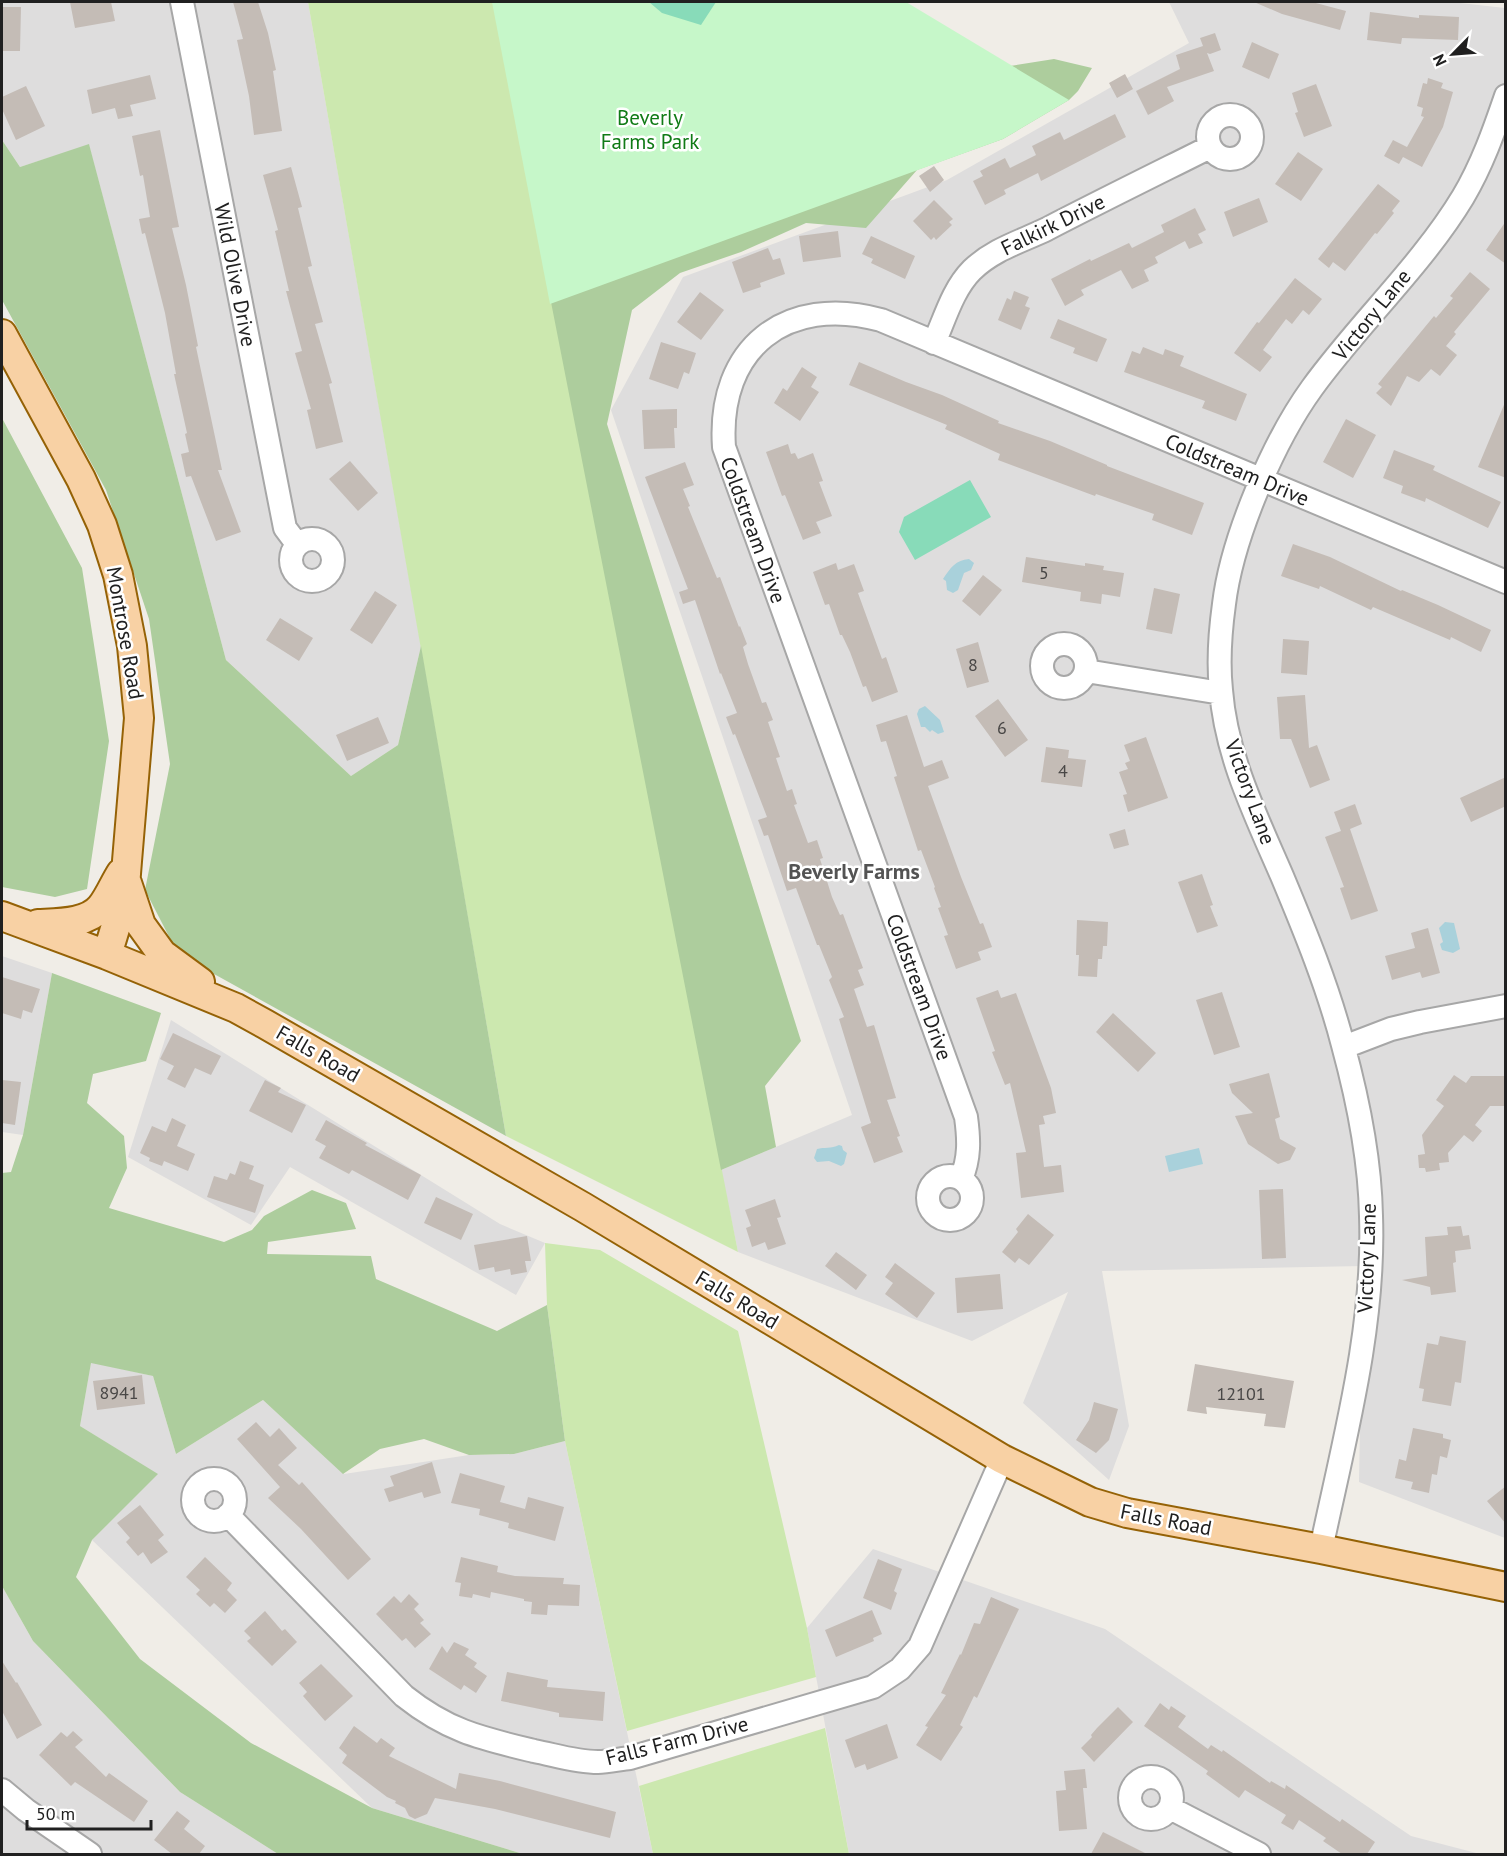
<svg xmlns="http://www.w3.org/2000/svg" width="1507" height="1856" viewBox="0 0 1507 1856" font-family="'PT Sans',sans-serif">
<rect width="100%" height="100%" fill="#f0ede7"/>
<!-- residential -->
<path fill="#dedddd" d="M2,2H308L421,646L398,745L351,776L226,660L89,145L20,167L2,140Z
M1169,2H1451L1505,8V1538L1359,1482L1363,1266L1102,1271L1129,1426L1109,1480L1023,1403L1068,1292L972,1341L738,1252L721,1170L852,1115L611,410L683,277L947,180L1189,43Z
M2,956L52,973L23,1135L2,1132Z
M171,1020L500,1224L545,1243L516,1295L290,1167L251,1225L128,1157Z
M91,1362L153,1376L176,1454L263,1400L344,1474L469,1455L514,1454L565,1441L653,1854H523L372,1808L92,1540L157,1474L80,1426Z
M873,1549L1105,1629L1411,1836L1480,1854H849L807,1628Z
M2,1586L33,1641L180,1792L278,1854H2Z"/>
<!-- grass -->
<path fill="#cce8af" d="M308,2H493L738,1252L506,1136Z
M545,1243L600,1250L738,1331L807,1628L816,1677L627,1731L565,1441L547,1305Z
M825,1728L849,1854H653L639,1786Z"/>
<!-- forest -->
<path fill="#adcd9d" d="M1054,59L1092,68L1078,91L1069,100L1003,139L917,170L866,228L806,223L741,252L680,273L632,310L607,424L801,1041L765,1086L776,1147L721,1170L551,302L998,68Z
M2,140L20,167L89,144L226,660L351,776L398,745L421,646L506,1136L178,954L145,890L170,764L149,619L106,490L2,300Z
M2,418L82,568L109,741L87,889L55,897L2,887Z
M52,973L161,1013L146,1061L93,1074L87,1103L124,1136L127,1168L109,1208L224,1242L252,1230L264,1216L312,1190L346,1203L356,1229L268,1242L267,1254L371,1256L376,1279L497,1331L547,1305L565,1441L514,1454L469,1455L424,1439L380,1449L343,1474L263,1400L176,1454L153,1376L91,1363L80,1426L158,1474L92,1540L76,1577L140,1659L251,1743L372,1808L523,1854H278L180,1792L33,1641L2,1586V1173L11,1172L23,1135Z"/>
<!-- park -->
<path fill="#c6f7c9" d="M492,2H906L1069,100L1003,139L550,304Z"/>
<!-- pitch -->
<path fill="#88dbb9" d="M649,2H716L701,25L662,13Z
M970,480L991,517L915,560L899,532L904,517Z"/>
<!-- water -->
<path fill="#a9d1db" d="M969,559L974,563L971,570L964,573L958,590L953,593L947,590L946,581L943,579C950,568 956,560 969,559Z
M925,706L940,720L944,732L938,734L932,730L930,732L925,727H921L917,714L919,709Z
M1445,922L1454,923L1460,949L1453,953L1442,950L1440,944L1443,942L1439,928Z
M839,1145L842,1146L843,1150L847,1153L844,1164L841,1166L829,1161L817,1162L814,1158L817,1149C824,1147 831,1149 839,1145Z
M1199,1148L1203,1164L1169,1172L1165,1156Z"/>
<!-- building -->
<path fill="#c4bcb6" d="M70,2H111L115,21L75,28Z
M233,2H258L268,33L276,70L273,71L282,131L254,135L249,96L237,40L243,39Z
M1254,2H1312L1346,11L1340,30L1282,14Z
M2,7H21L20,51H2Z
M1370,12L1419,18V15L1459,17L1458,40L1402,38L1401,44L1367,40Z
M1215,33L1221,50L1210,54L1207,53L1214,71L1167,87L1174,101L1148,115L1136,91L1180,69L1176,55L1203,46L1200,38Z
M1252,42L1279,54L1269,79L1242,67Z
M1125,74L1133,89L1117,98L1109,83Z
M150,75L156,99L130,105L133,116L118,119L115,108L92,114L87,90Z
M1428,78L1443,83L1441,88L1453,92L1443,127L1422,167L1403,157L1399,164L1384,156L1393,140L1407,147L1424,117L1421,116L1423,108L1417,106L1423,83L1427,84Z
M1316,84L1332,126L1304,137L1295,113L1298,112L1292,93Z
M26,86L45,126L16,140L2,109V97Z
M1115,114L1126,137L1041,181L1038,173L1004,190L1006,194L985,205L973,181L983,176L980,171L1005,158L1010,168L1036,155L1032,146L1060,132L1064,140Z
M160,130L179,227L172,228L186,285L198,346L196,347L222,470H218L241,532L216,541L191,476L186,477L181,454L189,452L185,434L187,433L174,374H176L165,313L145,233L142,234L139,219L150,217L143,175L140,176L132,136Z
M1298,152L1323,169L1301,201L1275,184Z
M934,166L944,180L930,192L919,176Z
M291,167L302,207L298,208L312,266L308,267L323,322L315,324L332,383L329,384L343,442L316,449L307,410L311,409L295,353L302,351L286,291H289L275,231L278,230L263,175Z
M1378,184L1400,201L1392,211L1394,213L1377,234L1375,233L1345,271L1333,262L1329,268L1318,259Z
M1259,198L1268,222L1233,237L1224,212Z
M934,200L953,219L949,222L952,225L936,240L934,237L931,240L913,221Z
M1195,208L1206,230L1198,234L1203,243L1189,249L1185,241L1155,257L1158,263L1144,270L1149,281L1132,289L1121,270L1081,290L1084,295L1065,306L1051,279L1090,259L1091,261L1129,243L1132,248L1164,232L1161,225Z
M1506,221V264L1486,250Z
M838,231L841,257L803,262L799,236Z
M871,236L915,256L905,279L871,263L873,259L862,254Z
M768,248L773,260L780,258L785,274L760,283L761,287L743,293L732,262Z
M1470,272L1490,289L1454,332L1456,334L1446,346L1457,355L1440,376L1431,369L1419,382L1407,376L1391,406L1376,393L1382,387L1378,384L1434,316L1436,318L1453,298L1450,296Z
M1295,278L1322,299L1309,315L1303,310L1292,324L1286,319L1263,350L1272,357L1260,372L1234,353L1257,322L1259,323Z
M1014,291L1029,297L1025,306L1030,308L1021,330L998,320L1007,298L1011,300Z
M700,292L724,310L701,340L677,322Z
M1058,319L1107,339L1097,362L1073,353L1075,348L1050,338Z
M661,342L696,353L689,374L684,372L678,389L649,379Z
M1143,347L1163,355L1165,349L1184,356L1180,366L1247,394L1236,421L1202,408L1205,401L1124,372L1132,351L1140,354Z
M859,362L906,382L942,395L999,421L998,423L1050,441L1107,465V466L1204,503L1192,535L1152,520L1154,514L1096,494L1095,496L998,460L1000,454L945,429L947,425L849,385Z
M802,367L817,377L811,387L819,392L800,421L774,403L783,388L787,391Z
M1506,400V478L1478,467Z
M677,409V428H674L675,448L644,449L642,410Z
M1346,419L1376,435L1353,478L1323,462Z
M788,444L791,454L795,453L798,459L813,453L823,481L819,482L832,516L816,522L821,533L803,540L785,495L782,496L766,452Z
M1394,450L1435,466L1433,470L1501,502L1488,528L1426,498L1425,502L1401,493L1403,486L1383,478Z
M350,461L378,493L358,511L329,479Z
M685,462L694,485L683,489L690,506L688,507L717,578L720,577L739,627L740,626L747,644L743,647L748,664L762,703L766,702L773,720L768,722L780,757L776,758L787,791L792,789L797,804L794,805L808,843L817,840L823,858L820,859L832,897L840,915L843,914L863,968L858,970L864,985L854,989L867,1027L874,1025L896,1098L887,1100L900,1136L897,1137L903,1152L874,1163L861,1127L871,1123L839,1019L844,1017L829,980L832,977L819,945H817L796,888L787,891L768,835L764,836L758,820L767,817L735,734L733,735L726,717L737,713L721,673L720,674L695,600L683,604L679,592L688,589L645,477Z
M1293,544L1330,557L1401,591L1402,590L1438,605L1491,630L1481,652L1451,637L1450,640L1373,607L1371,610L1320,586L1319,589L1281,576Z
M1026,557L1085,566V563L1104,566L1103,570L1124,573L1120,597L1102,594L1101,604L1080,601L1081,592L1022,582Z
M836,563L838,570L854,564L864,591L858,593L882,659L886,657L898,692L872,702L866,686L863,687L850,652L842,635H840L829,604L825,605L813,572Z
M983,575L1002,590L980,616L962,601Z
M1154,588L1180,594L1172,634L1146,629Z
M375,591L397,605L372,644L350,630Z
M280,618L313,638L299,661L266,640Z
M1283,639L1309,641L1307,675L1281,673Z
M978,642L989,682L967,688L956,649Z
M1305,695L1309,748L1317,745L1330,780L1310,788L1291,739H1280L1277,697Z
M998,699L1028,740L1005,757L975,716Z
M907,715L924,767L942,760L949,778L928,786L961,877L980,924L983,923L992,947L978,952L981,960L956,969L944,936L948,935L938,908L941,907L934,888L935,887L921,850L918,851L894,777L897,776L886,741L881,742L876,725Z
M378,717L389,743L347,761L336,735Z
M1146,737L1168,798L1128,812L1123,795L1127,794L1119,772L1128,769L1125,763L1130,761L1124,745Z
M1046,747L1069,750L1068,758L1086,760L1082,787L1041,782Z
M1506,777V806L1471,822L1460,798Z
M1355,804L1362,824L1350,829L1378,911L1351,920L1340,888L1344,887L1325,837L1341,831L1334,812Z
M1125,829L1129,845L1114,849L1109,834Z
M1202,874L1213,905L1210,906L1218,926L1197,933L1178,882Z
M1077,920L1108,922L1107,946H1103L1102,959H1098L1097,977L1078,976L1079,955H1076Z
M1428,928L1440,973L1422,978L1420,972L1392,980L1385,956L1415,948L1411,933Z
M2,977L40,989L32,1013L23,1010L21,1019L2,1013Z
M998,990L1001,998L1016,993L1051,1088L1056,1113L1043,1116L1045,1124L1039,1125L1044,1167L1061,1165L1064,1192L1021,1198L1016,1153L1026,1152L1010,1083L1005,1085L992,1052L995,1051L976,998Z
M1222,992L1240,1047L1214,1055L1196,1000Z
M1113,1013L1156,1053L1138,1072L1096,1032Z
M173,1033L221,1056L211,1075L195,1068L185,1088L167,1079L174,1066L160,1059Z
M1269,1073L1280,1117L1275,1119L1280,1139L1296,1148L1290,1160L1278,1164L1248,1144L1235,1116L1253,1113L1232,1093L1229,1084Z
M1454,1075L1466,1083L1471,1076H1506V1106H1490L1475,1125L1482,1131L1473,1142L1464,1135L1448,1153L1449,1162L1439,1163L1440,1170L1426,1172L1425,1168H1419L1418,1155L1425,1154L1422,1135L1444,1106L1436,1100Z
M2,1080L21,1082L15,1125L2,1123Z
M265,1080L281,1088L278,1092L306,1105L292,1133L249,1111Z
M172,1118L186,1125L177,1146L195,1154L188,1171L164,1161L162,1166L149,1161L150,1158L140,1153L152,1126L166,1132Z
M326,1120L367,1143L365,1145L421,1175L408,1200L352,1170L349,1174L319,1158L326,1146L315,1140Z
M240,1161L254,1166L249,1179L264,1185L255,1213L207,1197L214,1176L227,1180L230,1173L235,1175Z
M1283,1189L1286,1258L1262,1259L1259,1190Z
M436,1197L473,1214L461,1240L424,1223Z
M775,1199L781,1217L777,1218L786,1244L768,1250L765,1242L752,1247L746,1228L751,1226L745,1210Z
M1028,1214L1054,1235L1029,1265L1019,1258L1015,1263L1002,1252L1018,1232L1016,1229Z
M1461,1226L1463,1236L1469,1235L1471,1249L1455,1251L1456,1262L1453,1263L1456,1292L1431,1295L1430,1287L1402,1280L1427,1276L1425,1237L1448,1235L1447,1227Z
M527,1236L531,1261H525L527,1272L511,1275L510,1269L495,1272L494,1267L479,1270L474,1245Z
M836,1252L867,1275L856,1290L825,1266Z
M895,1263L935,1293L917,1318L885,1294L893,1283L885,1277Z
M1000,1274L1003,1309L957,1313L955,1278Z
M1440,1336L1466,1341L1461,1383L1455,1382L1451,1406L1422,1401L1424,1389L1419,1388L1427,1343L1438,1345Z
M1195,1364L1294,1381L1285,1428L1264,1426L1266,1414L1206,1407L1207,1414L1187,1411Z
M142,1375L145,1404L97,1410L93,1381Z
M1094,1402L1118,1409L1109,1440L1096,1453L1076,1440L1089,1420Z
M256,1422L270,1437L279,1428L297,1448L278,1465L299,1485L302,1482L371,1559L348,1580L301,1529L268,1498L280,1487L237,1439Z
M1413,1428L1443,1434V1438L1451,1440L1447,1458L1440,1456L1437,1475L1432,1474L1429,1493L1411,1489L1413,1482L1395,1478L1399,1459L1406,1461Z
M432,1462L441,1493L424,1498L422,1492L389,1502L384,1489L394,1486L390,1476Z
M460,1473L505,1486L500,1502L525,1509L528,1497L564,1507L555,1541L508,1528L509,1523L479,1515L480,1509L451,1503Z
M1506,1486V1524L1487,1501Z
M140,1505L164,1535L158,1540L168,1552L151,1564L143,1552L138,1556L126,1542L130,1538L117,1523Z
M205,1557L232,1583L227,1590L237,1600L225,1613L214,1603L210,1607L196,1594L200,1590L186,1577Z
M461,1557L498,1566L497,1572L515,1576L564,1578L563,1584L580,1585L579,1606L548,1605L547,1615L531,1614L532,1602L524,1601V1599L491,1592L490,1598L473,1594L472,1598L459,1596L461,1583L455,1582Z
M878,1559L902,1569L894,1591L897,1593L891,1610L863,1598Z
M409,1594L419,1604L414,1609L424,1620L420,1623L431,1634L415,1648L406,1638L402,1641L376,1614L394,1596L401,1603Z
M991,1597L1019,1609L977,1698L974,1696L960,1725L963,1727L941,1761L916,1745L928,1727L925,1726L946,1695L941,1693L960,1654L961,1655L974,1623L980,1624Z
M872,1610L882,1634L873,1638L874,1641L836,1657L825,1630Z
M265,1611L282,1631L285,1629L297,1642L272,1666L247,1641L251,1638L244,1631Z
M454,1642L469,1649L465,1655L477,1663L474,1667L487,1676L476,1693L464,1685L461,1690L429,1669L442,1646L447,1653Z
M2,1661L16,1683L17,1682L42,1725L17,1739L2,1711Z
M321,1664L353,1696L325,1721L303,1696L307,1692L299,1683Z
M507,1672L548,1680L547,1687L605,1692L603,1721L559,1717V1713L501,1701Z
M1160,1703L1169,1710L1171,1706L1186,1716L1178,1727L1208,1749L1211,1745L1222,1752L1223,1750L1270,1783L1271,1781L1285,1789L1286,1785L1340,1822L1342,1819L1375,1842L1367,1854H1342L1323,1841L1326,1838L1299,1820L1293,1830L1281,1823L1286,1815L1245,1790L1239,1798L1206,1774L1208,1771L1144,1726Z
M1118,1707L1133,1722L1094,1762L1081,1748L1092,1737L1091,1735L1097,1728Z
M887,1724L898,1758L867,1770L865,1764L855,1768L845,1740Z
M354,1726L377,1743L381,1738L395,1748L389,1756L456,1789L459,1773L500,1781L616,1812L610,1838L495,1809L435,1798L427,1814L415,1819L409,1816L405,1808L395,1803L396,1801L387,1797L342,1763L347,1755L339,1748Z
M73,1731L83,1740L75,1747L106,1777L109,1773L148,1801L134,1822L75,1782L71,1786L39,1755L61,1732L67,1737Z
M1085,1769L1087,1788H1083L1087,1829L1059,1831L1056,1791L1066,1790L1064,1771Z
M177,1811L190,1821L184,1829L205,1846L199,1854H172L154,1840Z
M1103,1832L1147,1854H1091Z"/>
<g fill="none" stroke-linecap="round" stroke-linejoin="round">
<!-- minor casing -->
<g stroke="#a7a7a7" stroke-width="26">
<path id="minor" d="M182,2L285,528L297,544
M1208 137a22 22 0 1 1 44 0a22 22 0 1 1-44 0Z
M934,343C945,318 953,289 972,270C994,249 1020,242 1047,229C1101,201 1156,174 1210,147
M291 560a21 21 0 1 1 42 0a21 21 0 1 1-42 0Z
M1042 666a22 22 0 1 1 44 0a22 22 0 1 1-44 0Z
M1086,671L1221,693
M1344,1047L1391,1029L1420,1022L1506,1006
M928 1198a22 22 0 1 1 44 0a22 22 0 1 1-44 0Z
M961,1179C970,1158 969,1139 966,1117L724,447C717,348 786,294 881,320L1506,582
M193 1500a21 21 0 1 1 42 0a21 21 0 1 1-42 0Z
M228,1515L404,1696C448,1731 480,1738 534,1751C555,1755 576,1762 598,1762C608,1762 620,1759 630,1758L873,1687L900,1669L920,1646L1002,1459
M1321,1549C1344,1440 1375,1328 1371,1216C1370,1159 1358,1100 1343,1045C1328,987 1305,931 1282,876C1256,816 1226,756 1221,690C1218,662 1220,633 1224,604C1232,538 1273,442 1312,388C1359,323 1422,265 1463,197C1482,165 1494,131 1506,96
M1130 1798a21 21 0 1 1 42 0a21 21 0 1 1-42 0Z
M2,1790L26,1810L90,1854
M1170,1808L1259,1854"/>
</g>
<!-- major casing -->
<g stroke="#956206" stroke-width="32">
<path id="major" d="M2,334L81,479L102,525L118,575L132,646L139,718L127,861L124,899L107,955
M127,883L141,925L162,954L200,982
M2,916L107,955L236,1008L265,1024L583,1207L1002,1459L1090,1502L1127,1513L1321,1549L1506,1587
M38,924C58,923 87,924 101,907C109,897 114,884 121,873"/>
</g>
<!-- minor -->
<use href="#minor" stroke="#fff" stroke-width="22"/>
<!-- major -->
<use href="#major" stroke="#f8d1a4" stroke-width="28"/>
</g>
<g text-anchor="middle" stroke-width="5" stroke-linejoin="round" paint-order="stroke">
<!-- number labels -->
<g font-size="18" fill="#494746">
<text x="1044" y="579">5</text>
<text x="973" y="671">8</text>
<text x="1002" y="734">6</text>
<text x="1063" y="777">4</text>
<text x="119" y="1399">8941</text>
<text x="1241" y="1400">12101</text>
</g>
<!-- park labels -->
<g font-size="21" fill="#107b16" stroke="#fff">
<text x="650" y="125">Beverly<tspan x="650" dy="24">Farms Park</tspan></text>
</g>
<!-- street labels -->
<g font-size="21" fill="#202020" stroke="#fff">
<text transform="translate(1053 225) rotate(-26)" y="7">Falkirk Drive</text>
<text transform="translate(235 275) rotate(79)" y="7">Wild Olive Drive</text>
<text transform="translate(1372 315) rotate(-51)" y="7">Victory Lane</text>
<text transform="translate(1237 470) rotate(23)" y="7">Coldstream Drive</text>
<text transform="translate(753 530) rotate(70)" y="7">Coldstream Drive</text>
<text transform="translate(125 633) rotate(80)" y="7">Montrose Road</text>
<text transform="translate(1250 792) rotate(70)" y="7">Victory Lane</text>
<text transform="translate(919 987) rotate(70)" y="7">Coldstream Drive</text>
<text transform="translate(318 1054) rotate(30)" y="7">Falls Road</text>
<text transform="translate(1367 1258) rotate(-88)" y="7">Victory Lane</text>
<text transform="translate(737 1300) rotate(31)" y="7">Falls Road</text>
<text transform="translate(1166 1520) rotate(11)" y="7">Falls Road</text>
<text transform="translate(677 1741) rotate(-14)" y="7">Falls Farm Drive</text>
</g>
<!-- neighbourhood labels -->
<g font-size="22" font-weight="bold" fill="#535353" stroke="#fff">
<text x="854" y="879">Beverly Farms</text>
</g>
</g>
<!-- border -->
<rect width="1507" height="1856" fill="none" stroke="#202020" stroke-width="6"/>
<!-- north arrow -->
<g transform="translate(1453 54) rotate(245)" stroke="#ffffff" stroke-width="4.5" paint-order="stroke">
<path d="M0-4.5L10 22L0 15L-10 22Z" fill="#202020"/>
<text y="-9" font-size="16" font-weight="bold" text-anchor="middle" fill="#202020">N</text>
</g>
<!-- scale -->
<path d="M27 1820v9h124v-9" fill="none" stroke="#202020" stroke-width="3"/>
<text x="36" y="1820" font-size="18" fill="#202020" stroke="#ffffff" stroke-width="4.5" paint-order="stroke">50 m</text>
</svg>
